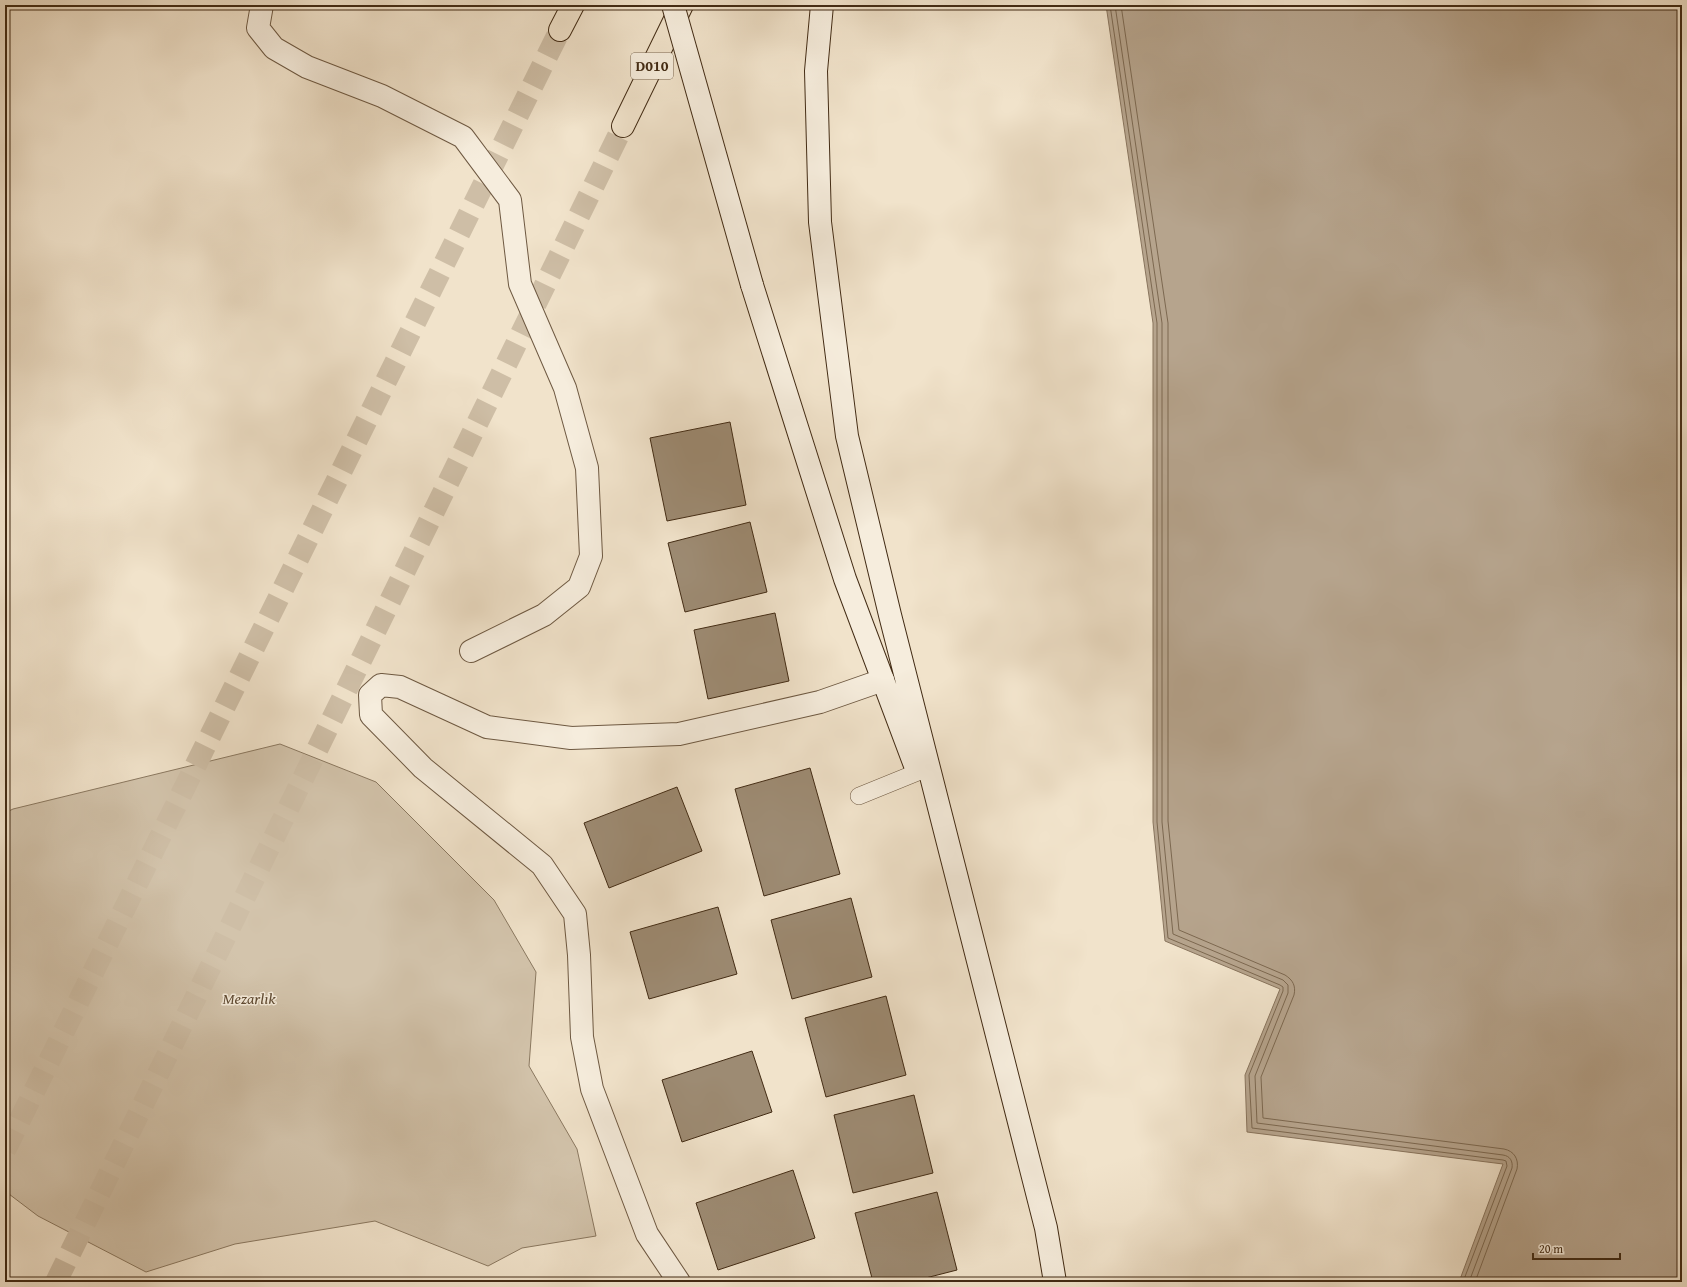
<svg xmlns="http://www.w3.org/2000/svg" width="1687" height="1287" viewBox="0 0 1687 1287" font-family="'Gentium Book Plus',serif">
<rect width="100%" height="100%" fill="#f1e3cb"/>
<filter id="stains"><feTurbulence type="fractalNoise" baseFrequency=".005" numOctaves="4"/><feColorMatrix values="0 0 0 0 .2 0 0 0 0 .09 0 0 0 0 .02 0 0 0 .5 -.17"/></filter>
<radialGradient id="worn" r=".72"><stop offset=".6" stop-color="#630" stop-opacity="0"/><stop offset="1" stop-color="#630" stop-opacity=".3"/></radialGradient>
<!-- green -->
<path fill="#d3c4ac" stroke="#8a7860" d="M280,744L376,782L494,900L536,972L529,1066L577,1149L596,1236L522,1248L488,1266L375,1221L235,1244L146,1272L38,1216L5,1191V813L13,809Z"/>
<!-- water -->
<path fill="#b6a48d" stroke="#88745d" d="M1106,5H1682V1282H1459L1503,1164L1247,1132L1245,1075L1280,989L1165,941L1153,822V323Z"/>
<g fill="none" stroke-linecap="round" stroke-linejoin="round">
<!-- shore -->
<path stroke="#7c6850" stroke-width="1" d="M1110,5L1157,323V822L1168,938L1280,985L1283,987V991L1249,1075L1252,1128L1503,1160L1506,1161L1507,1166L1463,1282
M1115,5L1162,323V822L1173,934L1283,980L1288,985V993L1255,1076L1257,1123L1503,1155C1510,1156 1513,1161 1512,1168L1469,1282
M1121,5L1168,323V821L1179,930L1285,975C1293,980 1296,986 1294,995L1261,1077L1263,1118L1504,1149C1514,1151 1519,1159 1517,1169L1475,1282"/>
</g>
<!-- building -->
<path fill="#9d8b73" stroke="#422b14" d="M730,422L746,505L667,521L650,438Z
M750,522L767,592L685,612L668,543Z
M775,613L789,681L708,699L694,630Z
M810,768L840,874L764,896L735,789Z
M677,787L702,851L609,888L584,823Z
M851,898L872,977L792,999L771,920Z
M718,907L737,974L649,999L630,932Z
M886,996L906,1075L826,1097L805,1018Z
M752,1051L772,1112L682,1142L662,1080Z
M914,1095L933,1173L853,1193L834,1115Z
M793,1170L815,1238L718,1270L696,1203Z
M937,1192L957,1270L910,1282H873L855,1213Z"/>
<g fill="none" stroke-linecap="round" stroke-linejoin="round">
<!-- trunk-tunnel -->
<path stroke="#cebea6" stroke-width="22" stroke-dasharray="22 11" stroke-linecap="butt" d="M5,1150L560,30
M56,1282L623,126"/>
<!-- service casing -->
<g stroke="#6e5942" stroke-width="18">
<path id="service" d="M859,796L918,772"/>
</g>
<!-- minor casing -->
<g stroke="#6e5942" stroke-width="24">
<path id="minor" d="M262,5L258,28L274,48L307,67L382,96L463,137L510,200L520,284L565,388L587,468L591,556L579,587L544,615L471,651
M679,1282L647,1234L592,1089L582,1037L579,955L575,914L542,865L423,768L371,715L370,695L381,685L400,687L487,727L571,738L679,734L820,702L883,680"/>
</g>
<!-- secondary casing -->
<g stroke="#422b14" stroke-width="24">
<path id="secondary" d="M822,5L816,71L820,222L847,436L890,615L1046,1228L1055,1282
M752,285L845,579L916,768"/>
</g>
<!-- trunk casing -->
<g stroke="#422b14" stroke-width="24">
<path id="trunk" d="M560,30L573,5
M623,126L682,5"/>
</g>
<!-- service -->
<use href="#service" stroke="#f6eddd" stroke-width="17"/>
<!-- minor -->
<use href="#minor" stroke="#f6eddd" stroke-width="22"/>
<!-- secondary -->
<use href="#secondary" stroke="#f6eddd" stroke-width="22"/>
<!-- trunk -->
<use href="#trunk" stroke="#f1e3cb" stroke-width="22"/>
<!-- secondary-bridge casing -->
<g stroke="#422b14" stroke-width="24" stroke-linecap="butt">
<path id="secondary-bridge" d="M673,5L752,285"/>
</g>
<!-- secondary-bridge -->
<use href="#secondary-bridge" stroke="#f6eddd" stroke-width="22"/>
</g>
<g text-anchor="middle" stroke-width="3" stroke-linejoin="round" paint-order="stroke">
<!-- shield labels -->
<rect fill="#f6eddd" stroke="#786550" stroke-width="1" x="631" y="53" width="42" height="26" rx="3"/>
<g font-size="15" font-weight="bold" fill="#422b14">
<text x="652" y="71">D010</text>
</g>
<!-- park labels -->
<g font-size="16" font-style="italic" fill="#5f4a32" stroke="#f6eddd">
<text x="249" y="1004">Mezarlık</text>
</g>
</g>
<!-- margin -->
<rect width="1687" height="1287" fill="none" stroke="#f1e3cb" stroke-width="20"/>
<rect x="6" y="6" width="1675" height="1275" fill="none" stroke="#422b14" stroke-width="2"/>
<rect x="10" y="10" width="1667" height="1267" fill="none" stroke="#422b14"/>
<!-- scale -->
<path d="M1533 1253v6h87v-6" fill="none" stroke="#422b14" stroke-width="2"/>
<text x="1539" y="1253" font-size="12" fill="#422b14" stroke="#f6eddd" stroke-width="3" paint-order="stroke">20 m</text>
<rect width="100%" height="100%" filter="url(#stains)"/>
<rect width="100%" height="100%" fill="url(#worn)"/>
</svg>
